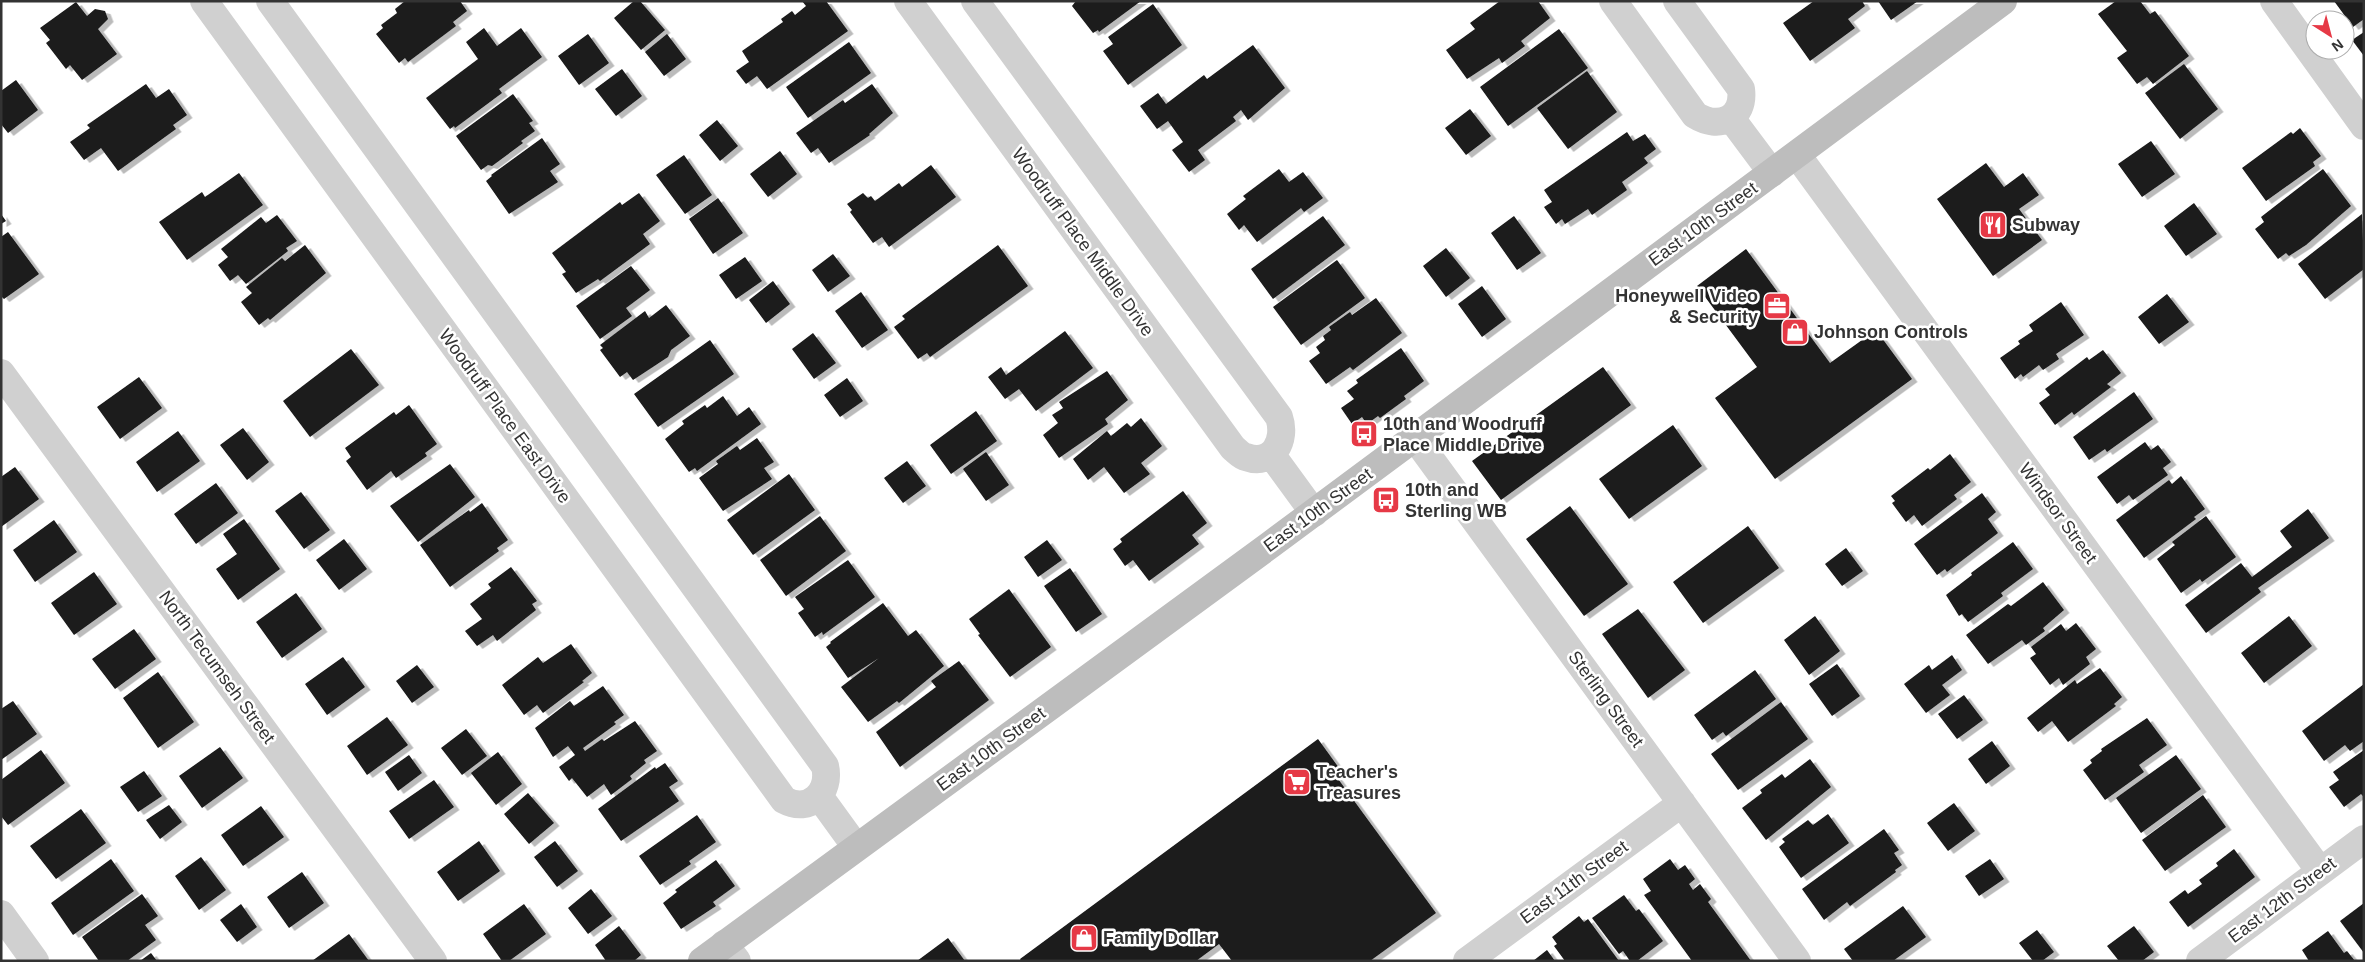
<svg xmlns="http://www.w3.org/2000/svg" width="2365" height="962" viewBox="0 0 2365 962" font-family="Helvetica,sans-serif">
<defs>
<filter id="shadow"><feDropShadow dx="5.5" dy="3" stdDeviation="0" flood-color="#0004"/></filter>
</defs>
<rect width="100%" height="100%" fill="#fff"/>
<!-- building -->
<path fill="#1a1a1a" filter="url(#shadow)" d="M405,1H460L467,11L453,22L456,26L408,62L405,58L399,63L376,34L383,28L381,25L397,13L395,9Z
M634,1H640L665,30L641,50L614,18Z
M802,1H826L848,31L767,89L757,76L746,84L736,71L749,62L742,51L783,22L781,19L792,11L795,15L806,6Z
M1076,1H1141L1099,32L1098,30L1093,33L1072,6Z
M1500,1H1538L1550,18L1521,41L1525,46L1502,63L1499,58L1467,79L1446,50L1475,29L1470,23Z
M1814,1H1862L1865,6L1848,19L1855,28L1810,61L1783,23Z
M1878,1H1918L1891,20Z
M2116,1H2140L2150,14L2155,11L2189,56L2153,84L2147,77L2137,84L2117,58L2127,51L2098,14Z
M2334,1H2364V19L2353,27Z
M76,2L87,16L95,9L105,11L108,19L98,29L117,54L82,80L70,65L66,69L46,43L50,40L40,28Z
M1153,4L1182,45L1128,85L1103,51L1113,44L1108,37Z
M484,28L497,46L521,28L542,57L499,89L502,93L455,128L454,126L450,129L426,98L478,59L466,42Z
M1559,29L1588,68L1508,126L1480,87Z
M2364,32V56L2352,40Z
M588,34L609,63L579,85L558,56Z
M667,34L686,59L664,76L645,52Z
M849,42L871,73L808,118L786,87Z
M1253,45L1285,88L1248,120L1241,110L1233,117L1236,121L1198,150L1205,160L1189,172L1172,150L1183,142L1168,121L1157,129L1140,106L1158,93L1166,104L1204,75L1207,79Z
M2184,64L2218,109L2180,139L2145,93Z
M622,69L642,96L616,116L595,89Z
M1587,71L1617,112L1568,149L1537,108Z
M16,80L38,110L8,133L1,124V91Z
M146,84L156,98L169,89L187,115L173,125L176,129L118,171L101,148L84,160L70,142L90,128L87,125Z
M872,84L893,113L869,134L870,135L829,163L818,148L811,153L796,133L843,100L845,103Z
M513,94L533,121L529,123L535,131L521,141L523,143L492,166L488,165L481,170L456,136Z
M1470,109L1491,136L1466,155L1445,128Z
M717,120L738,146L720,161L699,135Z
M2300,128L2321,156L2313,162L2315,166L2266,201L2242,168L2291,132L2293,134Z
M1627,132L1633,141L1645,134L1656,149L1644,158L1648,163L1622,182L1627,190L1592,215L1588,209L1565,224L1562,219L1556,224L1544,207L1552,202L1544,190Z
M542,138L560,164L550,171L558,182L509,214L486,181L492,176L491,175Z
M2151,141L2175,174L2142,197L2118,164Z
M780,151L797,174L768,197L750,174Z
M684,155L712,195L685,214L656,175Z
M1986,163L2004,187L2023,173L2039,195L2019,209L2042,240L1993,276L1937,199Z
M931,165L956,197L889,247L882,237L873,243L850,212L852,210L847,204L863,193L868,198L871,196L875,201L899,183L902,187Z
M1279,169L1289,182L1303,172L1323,198L1304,212L1301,208L1257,242L1244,225L1239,230L1227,214L1246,199L1243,196Z
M2323,169L2351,206L2306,245L2289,256L2286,253L2278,259L2255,229L2264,222L2261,217Z
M239,173L263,205L187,260L159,222L202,192L205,197Z
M639,193L660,221L643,234L650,244L600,281L598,279L576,293L562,274L566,272L552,253L620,202L622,205Z
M718,198L743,233L713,254L689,219Z
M2194,203L2217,234L2186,256L2164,226Z
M1,214L6,221L1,224Z
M2362,214L2364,269L2325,299L2298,264Z
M277,215L297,241L286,248L288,251L246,284L238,275L230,281L218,265L228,257L221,249L261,217L266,223Z
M1323,216L1345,245L1273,299L1251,269Z
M1514,216L1541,253L1517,270L1491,233Z
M8,232L39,274L4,299L1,296V237Z
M305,245L326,273L270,320L268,318L259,325L241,302L252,293L246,287L282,258L285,261Z
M998,245L1028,286L930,357L927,353L918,359L894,327L905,319L902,316Z
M1446,248L1470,278L1446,297L1423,266Z
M1746,249L1830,363L1876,330L1912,379L1775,479L1715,398L1757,367L1697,286Z
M833,254L850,276L828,292L812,270Z
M745,257L762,281L736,299L719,275Z
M1337,260L1365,298L1301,345L1273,307Z
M631,266L650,290L626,308L632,316L600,339L576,306Z
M773,281L790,304L766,323L749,300Z
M1482,286L1506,319L1482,337L1458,304Z
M861,292L888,330L862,348L835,311Z
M2167,294L2189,322L2159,344L2138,317Z
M1376,298L1402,333L1353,370L1350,367L1326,384L1309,361L1320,353L1316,347L1325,340L1323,336L1331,330L1329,327L1350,312L1352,315Z
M2061,302L2084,335L2056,354L2059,359L2043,370L2039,365L2023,377L2021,374L2015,379L2000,358L2020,344L2018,341L2033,331L2029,325Z
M666,305L690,336L671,350L668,357L633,380L627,372L620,377L600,350L603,348L600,345L645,311L649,318Z
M1065,331L1093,368L1036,411L1019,389L1005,399L988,377L1001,367L1006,375Z
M813,333L836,363L814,379L792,349Z
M710,340L734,374L658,427L634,394Z
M1401,348L1424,381L1404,396L1406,399L1380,418L1378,416L1367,424L1362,417L1352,424L1341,408L1354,399L1347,391L1358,383L1356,380Z
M351,349L379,385L310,437L283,401Z
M2103,350L2121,373L2107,384L2111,387L2074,415L2072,412L2055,425L2039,403L2050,395L2045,389L2087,357L2089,360Z
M1603,367L1631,405L1501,500L1472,461Z
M1107,371L1128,400L1105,419L1108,424L1059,458L1043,435L1058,423L1052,415L1063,408L1059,402Z
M139,377L162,408L120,439L97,407Z
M847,378L863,401L840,417L824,395Z
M2134,392L2153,419L2107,452L2105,449L2089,460L2073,437Z
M723,396L737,416L749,407L761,424L697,471L695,468L689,472L665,439L684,424L682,421L705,405L707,408Z
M409,405L437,444L425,453L427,456L396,478L391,471L367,490L346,461L351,457L345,448L394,412L396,415Z
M976,411L997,441L951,474L930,445Z
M1141,418L1162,446L1141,463L1150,474L1124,493L1104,467L1088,480L1073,459L1107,431L1111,436L1127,423L1131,427Z
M1673,425L1702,466L1629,519L1599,479Z
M243,428L269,462L247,480L220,445Z
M178,431L200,461L157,492L136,462Z
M757,438L774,462L764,468L772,479L723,511L699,478L718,464L716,461L737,446L740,450Z
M2145,442L2151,450L2158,445L2171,462L2163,468L2168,475L2133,500L2129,495L2117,504L2097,477Z
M986,452L1009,485L986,501L963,469Z
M1950,454L1971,482L1954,495L1957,499L1922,526L1914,515L1906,522L1892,503L1895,501L1891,496L1928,468L1930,470Z
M907,461L926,486L903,503L884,478Z
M450,464L475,497L418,542L390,506Z
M15,467L39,499L1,527V477Z
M789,474L815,510L753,555L727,520Z
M2181,476L2205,509L2194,517L2196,519L2144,558L2116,520L2169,480L2172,484Z
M216,483L238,513L196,544L174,514Z
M1183,491L1207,523L1192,535L1199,544L1149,581L1133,560L1125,566L1113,549L1122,542L1120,539Z
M301,492L330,530L304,549L275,511Z
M1982,493L1996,512L1988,519L1998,533L1947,572L1945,569L1937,575L1914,544Z
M482,503L508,540L497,548L499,551L450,587L420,545L469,510L470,512Z
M1570,506L1628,584L1584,616L1526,539Z
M2308,509L2329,538L2258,588L2261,592L2206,633L2185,605L2241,563L2252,577L2292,547L2280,531Z
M820,516L846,551L786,596L760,560Z
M2206,516L2236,557L2202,582L2200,579L2181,593L2157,559L2175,545L2172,542Z
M244,519L280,569L238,600L216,569L237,554L223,534Z
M54,520L77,552L35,582L13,550Z
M1748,526L1779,568L1703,623L1673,582Z
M344,539L367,569L339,590L316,560Z
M1047,540L1062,560L1038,577L1024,557Z
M2013,542L2033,569L2001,593L2003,596L1968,622L1962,614L1959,616L1946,595L1972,575L1971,573Z
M1846,548L1863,571L1842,586L1825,564Z
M848,560L875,597L823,635L822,632L815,637L798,613L804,609L795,597Z
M511,567L537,601L532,604L536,610L497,641L493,635L477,646L465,631L482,619L470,604L491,588L488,584Z
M1070,568L1102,614L1076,632L1044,586Z
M94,572L117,604L74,635L51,603Z
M2043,582L2064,610L2043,628L2045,631L2026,645L2022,640L1988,664L1966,635L2008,604L2011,606Z
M1009,589L1051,647L1010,677L978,635L980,634L969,619Z
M296,593L322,629L282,658L256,622Z
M883,603L908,636L916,630L944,666L899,703L897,701L868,722L841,687L879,658L848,678L826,647L831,643L830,642Z
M1638,609L1685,670L1648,698L1602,634Z
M1815,616L1840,651L1809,675L1784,640Z
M2289,616L2312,646L2264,683L2241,653Z
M2076,623L2096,649L2086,657L2090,664L2063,685L2059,678L2050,685L2030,658L2036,654L2031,647L2061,624L2066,631Z
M134,629L156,659L115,689L92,659Z
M571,644L592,673L582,681L584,682L543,713L537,705L524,715L502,685L538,657L543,663Z
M1952,655L1962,670L1942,685L1950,695L1926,713L1904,684L1929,665L1932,670Z
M343,657L365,687L327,715L305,684Z
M959,661L989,700L900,767L876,732L936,687L931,681Z
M1837,664L1860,696L1832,716L1809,684Z
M417,665L434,687L412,703L396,681Z
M2100,668L2122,697L2114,704L2116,706L2068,742L2052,721L2038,732L2027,718L2075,680L2077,684Z
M1755,670L1776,699L1726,736L1723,732L1712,740L1694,715Z
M158,672L194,722L158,748L123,698Z
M2364,684V741L2350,751L2345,745L2324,761L2302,731Z
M603,686L624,715L614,722L616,724L583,748L585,751L602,739L604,741L635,721L657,751L644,760L646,763L630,776L632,779L611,795L604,784L587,797L572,778L569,781L559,767L575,755L568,746L553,757L535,728L570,701L574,706Z
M1964,695L1983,720L1957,739L1938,714Z
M13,701L37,734L1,760V709Z
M1781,702L1808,739L1738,790L1711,754Z
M387,717L408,745L367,775L347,746Z
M2147,718L2167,745L2139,765L2144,772L2105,800L2083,770L2092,763L2090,760L2102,751L2101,749Z
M466,729L487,756L462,775L441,748Z
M1318,739L1339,768L1333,772L1436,913L1370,961H1232L1219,944L1196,961H1021L1020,959Z
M1992,741L2010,766L1986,784L1968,759Z
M220,747L243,778L202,808L179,776Z
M41,750L65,783L8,825L1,816V780Z
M2364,750V797L2361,794L2344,807L2329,787L2339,780L2333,772Z
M498,752L522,784L496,805L471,773Z
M409,755L422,773L398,791L385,772Z
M2176,755L2201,789L2141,833L2116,798Z
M1810,759L1831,787L1766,840L1742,808L1762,793L1760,790L1782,774L1785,778Z
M665,763L678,781L669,787L679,801L621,841L598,809L655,767L656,769Z
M144,771L162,796L138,812L120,787Z
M434,780L454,807L409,839L389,811Z
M528,793L554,823L529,844L504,814Z
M2203,795L2226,827L2165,871L2142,840Z
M1954,803L1975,831L1948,851L1927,823Z
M169,805L182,822L160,839L146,820Z
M261,806L284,837L243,866L221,835Z
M81,809L106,843L56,879L30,846Z
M1828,814L1849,843L1801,878L1779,847L1785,842L1782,839L1808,820L1813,825Z
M697,815L716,842L689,861L691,864L660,885L639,856Z
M1884,829L1899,850L1894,853L1902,865L1895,870L1896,872L1850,906L1847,902L1824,920L1802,889Z
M479,841L500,871L458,901L437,872Z
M555,841L578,871L557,887L534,857Z
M2234,849L2255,877L2188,927L2169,902L2185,890L2188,894L2202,884L2199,880L2218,866L2216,863Z
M201,857L226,890L199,910L175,876Z
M111,859L134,891L73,935L51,903Z
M1670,859L1678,870L1685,865L1695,879L1689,884L1693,890L1700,884L1711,899L1708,902L1751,961H1692L1644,895L1651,891L1643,879Z
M1990,859L2004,879L1979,896L1965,876Z
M716,860L735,886L713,902L716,906L681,929L663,903L677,892L675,890Z
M302,872L324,903L289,928L267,897Z
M591,889L612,916L588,934L568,908Z
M142,894L158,916L145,925L156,940L127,961H99L82,937Z
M1624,895L1636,911L1639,909L1663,941L1637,961H1630L1623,951L1619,954L1592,918Z
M2364,903V953L2340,921Z
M241,904L257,927L237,942L220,920Z
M524,904L546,934L509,961H502L483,934Z
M1903,906L1926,937L1893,961H1853L1844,949Z
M1579,916L1584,922L1588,919L1619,961H1565L1554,946L1557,944L1552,937Z
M619,926L641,955L634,961H606L595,945Z
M2134,926L2154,952L2142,961H2119L2107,946Z
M2037,930L2054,952L2042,961H2033L2019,943Z
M2328,931L2344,953L2347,951L2355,961H2309L2302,950Z
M349,934L369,961H312Z
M948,938L965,961H917Z
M1547,950L1555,961H1533Z
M151,953L157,961H140Z"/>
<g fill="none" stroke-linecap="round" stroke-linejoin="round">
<!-- minor -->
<path stroke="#d0d0d0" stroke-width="28" d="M204,1L784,800C810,814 831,792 825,766L270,1
M908,1L1233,448C1237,451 1241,456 1246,457C1273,467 1287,440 1279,417L975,1
M1613,1L1695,115C1719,130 1745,119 1741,89L1677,1
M2274,1L2364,126
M1731,118L1772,173
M1797,155L2320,871
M1,373L433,961
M1415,438L1797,961
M1271,454L1314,513
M819,796L856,847
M1,914L35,961
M724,944L737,961
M1467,961L1682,803
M2200,961L2364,839"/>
<!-- secondary -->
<path stroke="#bdbdbd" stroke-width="28" d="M702,961L1270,545L2003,1"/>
</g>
<!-- icons -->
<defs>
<g id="restaurant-square" transform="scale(1.4375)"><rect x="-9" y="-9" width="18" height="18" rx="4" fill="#e63946" stroke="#fff"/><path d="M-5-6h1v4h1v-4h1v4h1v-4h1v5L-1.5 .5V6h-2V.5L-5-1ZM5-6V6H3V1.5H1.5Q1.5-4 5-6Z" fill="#fff"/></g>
<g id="office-square" transform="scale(1.4375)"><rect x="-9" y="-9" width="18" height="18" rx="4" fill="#e63946" stroke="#fff"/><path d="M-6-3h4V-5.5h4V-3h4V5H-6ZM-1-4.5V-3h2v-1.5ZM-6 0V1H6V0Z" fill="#fff"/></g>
<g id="shop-square" transform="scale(1.4375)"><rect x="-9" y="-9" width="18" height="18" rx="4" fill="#e63946" stroke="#fff"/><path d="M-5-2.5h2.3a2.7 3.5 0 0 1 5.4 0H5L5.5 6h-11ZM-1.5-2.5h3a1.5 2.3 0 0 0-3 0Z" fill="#fff"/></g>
<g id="bus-square" transform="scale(1.4375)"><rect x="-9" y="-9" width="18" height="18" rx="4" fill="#e63946" stroke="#fff"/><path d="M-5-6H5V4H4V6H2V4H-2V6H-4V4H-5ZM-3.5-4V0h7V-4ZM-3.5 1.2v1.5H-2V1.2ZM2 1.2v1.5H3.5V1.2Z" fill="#fff"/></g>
<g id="supermarket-square" transform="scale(1.4375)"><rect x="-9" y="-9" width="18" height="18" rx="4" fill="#e63946" stroke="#fff"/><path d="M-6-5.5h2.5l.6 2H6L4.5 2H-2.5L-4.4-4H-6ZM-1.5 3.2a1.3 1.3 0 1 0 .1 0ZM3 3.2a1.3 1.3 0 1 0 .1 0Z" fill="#fff"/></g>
</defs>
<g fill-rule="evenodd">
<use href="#restaurant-square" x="1993" y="225"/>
<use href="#office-square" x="1777" y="306"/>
<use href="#shop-square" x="1795" y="332"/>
<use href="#bus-square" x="1364" y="434"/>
<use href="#bus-square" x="1386" y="500"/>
<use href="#supermarket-square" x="1297" y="782"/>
<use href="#shop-square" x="1084" y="938"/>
</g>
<g text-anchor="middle" stroke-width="5" stroke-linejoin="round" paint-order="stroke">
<!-- street labels -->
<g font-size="18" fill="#333" stroke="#fff">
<text transform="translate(1703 224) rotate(-36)" y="6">East 10th Street</text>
<text transform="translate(1083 242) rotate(54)" y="6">Woodruff Place Middle Drive</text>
<text transform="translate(505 416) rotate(54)" y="6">Woodruff Place East Drive</text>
<text transform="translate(1318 510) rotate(-36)" y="6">East 10th Street</text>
<text transform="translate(2058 513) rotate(54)" y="6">Windsor Street</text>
<text transform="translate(217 667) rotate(54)" y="6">North Tecumseh Street</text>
<text transform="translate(1606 699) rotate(54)" y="6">Sterling Street</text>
<text transform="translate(991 749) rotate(-36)" y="6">East 10th Street</text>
<text transform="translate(1574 882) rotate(-36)" y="6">East 11th Street</text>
<text transform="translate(2282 900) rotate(-37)" y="6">East 12th Street</text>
</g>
<!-- poi labels -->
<g font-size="18" font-weight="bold" fill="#333" stroke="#fff" text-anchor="start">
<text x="2012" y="231">Subway</text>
<text x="1758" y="302" text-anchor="end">Honeywell Video<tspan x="1758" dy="21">&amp; Security</tspan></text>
<text x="1814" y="338">Johnson Controls</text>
<text x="1383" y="430">10th and Woodruff<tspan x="1383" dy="21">Place Middle Drive</tspan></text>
<text x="1405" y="496">10th and<tspan x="1405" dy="21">Sterling WB</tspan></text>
<text x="1316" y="778">Teacher's<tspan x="1316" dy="21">Treasures</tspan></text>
<text x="1103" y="944">Family Dollar</text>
</g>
</g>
<!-- border -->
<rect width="2365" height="962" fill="none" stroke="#333333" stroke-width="5"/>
<!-- north arrow -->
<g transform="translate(2330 35) rotate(144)"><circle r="24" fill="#ffffff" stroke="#adadad"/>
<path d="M0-4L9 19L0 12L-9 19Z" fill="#e63946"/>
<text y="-8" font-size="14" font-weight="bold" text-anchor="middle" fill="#333333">N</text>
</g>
</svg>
